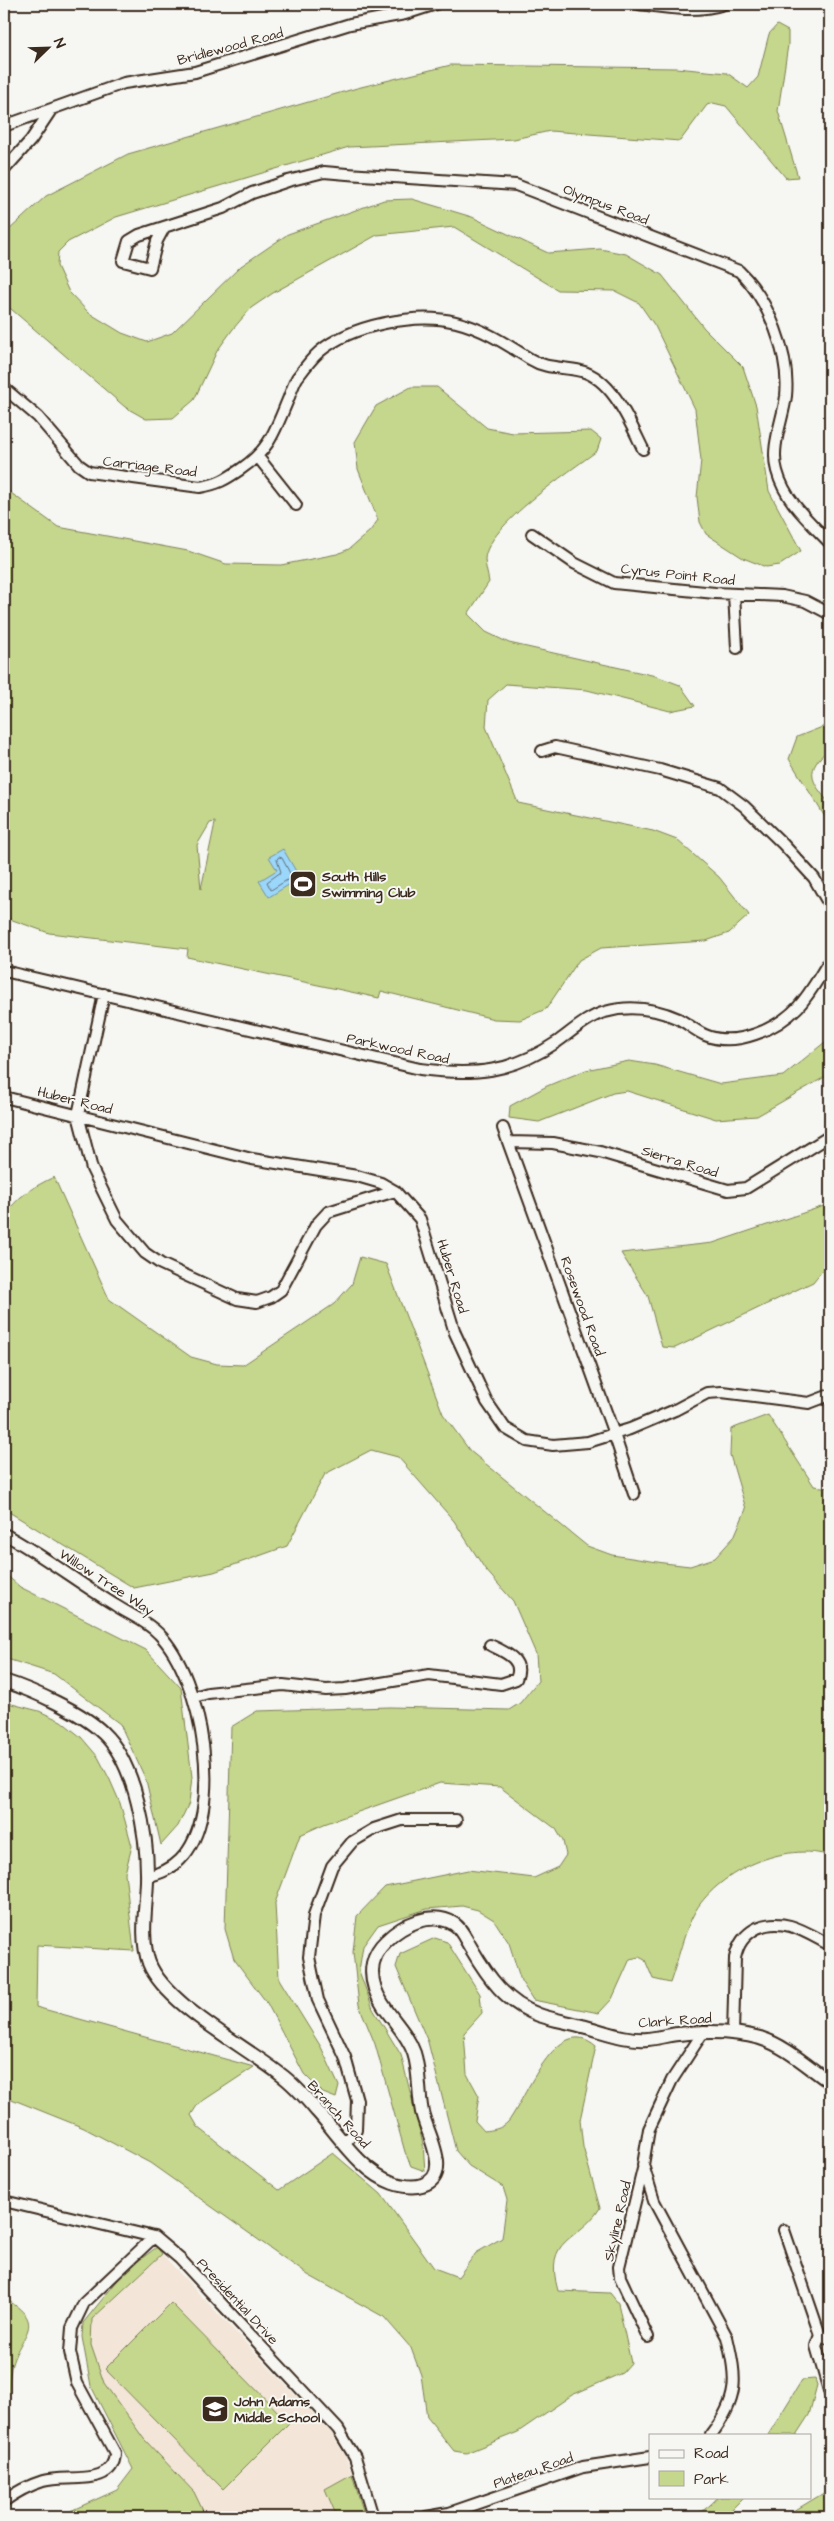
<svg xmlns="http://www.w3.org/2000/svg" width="834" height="2521" viewBox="0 0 834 2521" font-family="'Architects Daughter',sans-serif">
<rect width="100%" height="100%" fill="#f6f6f2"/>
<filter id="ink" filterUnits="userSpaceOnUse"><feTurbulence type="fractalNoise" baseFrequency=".02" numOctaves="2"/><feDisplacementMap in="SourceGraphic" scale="10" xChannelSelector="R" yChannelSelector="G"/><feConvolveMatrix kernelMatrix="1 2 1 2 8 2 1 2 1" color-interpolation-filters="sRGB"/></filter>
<g filter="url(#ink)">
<!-- built -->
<path fill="#f3e6d8" d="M162,2254L332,2434L346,2457L352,2474L325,2489L337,2517H206L194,2492L144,2439L104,2383L91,2345L92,2319Z"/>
<!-- green -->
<path fill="#c4d78c" stroke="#808055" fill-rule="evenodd" d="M777,25L788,31V45L778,111L798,177L786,178L726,106L713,103L707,105L680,141L550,131L514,139L349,147L116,217L68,242L58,252L57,266L69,292L89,313L122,333L147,342L172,333L241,266L288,234L384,200L412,199L472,217L548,253L600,249L626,254L662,275L704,328L743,367L756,406L769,491L801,551L780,565L766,567L743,558L706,534L700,522L697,497L701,460L695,409L655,326L639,303L615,291L558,290L454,227L377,235L273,293L251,308L233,329L217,351L194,400L173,418L146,419L125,407L4,303V236L8,231L46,196L128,154L357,88L451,65L676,68L727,73L748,88L758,77L769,34Z
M411,387H437L487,428L513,433L591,431L601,439L597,451C570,471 487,526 485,559C485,566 488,575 489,582L468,614L486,632L509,643L656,676L680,685L695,706L670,711L587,690L506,684L488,700L486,727L518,803L653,831L677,840L719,877L749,915L729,933L706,941L601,948L579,960L546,1009L520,1020L494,1019L381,991L379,998L187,957L188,949L49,933L4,917V488L58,527L188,551L226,564L281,565L337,554L349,549L370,531L378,520L358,469L355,442L376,406ZM215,822V823L201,889L197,845L210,823Z
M830,724V748C804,771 810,780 830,804V825L789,759L797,737Z
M830,1038V1074L757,1116L716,1119L627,1091L613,1093L539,1122L509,1118L510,1106L547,1086L586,1070L629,1061L655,1065L721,1084L783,1076Z
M54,1177L109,1299L191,1357L217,1364L243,1365L334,1304L352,1284L360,1257L386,1264L443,1414L470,1451L587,1546L612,1555L664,1563L690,1566L715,1558L734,1537L746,1509L730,1455L731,1429L768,1415L814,1486L830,1488V1856C785,1841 720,1871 696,1910C684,1930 678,1961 670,1983L653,1979L645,1960L639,1957L630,1959L612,1999L599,2013L533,2000L521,1981L509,1943L494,1920L478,1910L462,1906L427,1909L378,1925L363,1946L359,1971L373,2009L401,2055L423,2144L425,2171L411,2166L405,2152L375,2044L359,2005L353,1952L357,1916L385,1887L468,1870L534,1878L558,1867L566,1855L563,1841L556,1829L500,1787L440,1783L324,1824L300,1835L275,1903L279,1979L321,2047L339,2086L336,2098L323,2093L304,2074L267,2003L234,1959L225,1929L231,1727L257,1711L390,1707L509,1710L520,1703L538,1681L536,1654L513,1601L485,1569L454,1521L398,1457L371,1450L325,1474L287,1546L214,1572L134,1588L4,1509V1217C16,1197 33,1187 54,1177Z
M830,1204V1261L813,1282L675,1348L662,1347L648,1296L621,1253L713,1243Z
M4,1573L20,1587L146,1650L181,1688L192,1777L189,1803L178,1826L161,1845L146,1780L120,1724L54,1674L4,1658Z
M4,1702L39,1711L61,1721L81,1737L98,1757L110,1780L120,1803L132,1846L125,1873L134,1951L37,1945L36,2007L254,2067L198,2104L191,2115L198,2127L279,2190L333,2153L381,2194L434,2268L458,2277L476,2253L502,2238L507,2200L503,2187L469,2166L456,2151L428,2042L396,1967L400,1954L435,1938L447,1942L480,1994L482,2013L464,2033L467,2074L479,2096L475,2121L484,2131C493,2130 501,2129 508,2122C526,2099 556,2011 596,2046L580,2120L583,2147L600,2208C578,2243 543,2236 558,2291L610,2293L618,2303L631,2363L622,2373L572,2395L518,2432L466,2453L454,2451L427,2417L421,2375L411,2348L384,2317L308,2275L150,2163L84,2128L4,2096Z
M157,2247L162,2254L92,2319L91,2345L104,2383L144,2439L194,2492L206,2517H57L117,2490L133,2469L91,2386L82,2337L83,2323L126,2270Z
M4,2298C50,2325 19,2333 11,2368C8,2384 9,2401 7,2418L4,2420Z
M171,2303L289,2423L223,2489L105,2369Z
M815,2379L817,2385L809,2415L796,2435H768L802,2380Z
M352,2474L365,2517H337L325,2489Z
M827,2491H830V2517H784Z
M718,2497H744L724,2517H660C670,2514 678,2517 688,2516C701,2514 710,2506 718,2497Z"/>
<!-- water -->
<path fill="#9bd6fb" stroke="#7591a3" d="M283,849L300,878L269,897L259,881L277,870L269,857Z"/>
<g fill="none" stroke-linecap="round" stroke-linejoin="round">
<!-- shore -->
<path stroke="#616f76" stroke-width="1" d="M279,857L282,858L292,877L271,890L267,882L281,872L277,860Z"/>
<!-- minor casing -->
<g stroke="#3b2a1e" stroke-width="14">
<path id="minor" d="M639,4C668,8 696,13 724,4
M4,126L124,83L195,72L350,24L405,14L436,4
M4,170L31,140L51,110
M164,228L157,241L150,268L123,261L129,241L139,235L223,208L252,193L288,181L324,172L347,174L516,185L739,271C769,300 790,355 786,396C783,420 770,447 777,471C785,501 809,521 830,543
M4,388L38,417L79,465L89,472L200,487C218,484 225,480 241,469C269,450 274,433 287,402C290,395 293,385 297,378C303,370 311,359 319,352C351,325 416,312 456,322C484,329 506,344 530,359C548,370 563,366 581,371C613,379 630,423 643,449
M258,457L296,505
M532,534L574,563L614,583L715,593L782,596L805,601L830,614
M734,594L737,648
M542,751L555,747L660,770L720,788L744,806L783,844L814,878L830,906
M4,971L420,1069C474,1076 511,1073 557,1042C571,1032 589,1016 605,1012C630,1005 656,1009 679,1019C688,1024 696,1031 705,1035C736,1048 777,1029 798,1007C811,993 820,975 830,960
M104,994L78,1115L92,1169L117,1220L145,1253L161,1264L237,1299L257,1302L271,1297L281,1290L316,1225L328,1212L395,1191
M4,1097L252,1159L357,1176L381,1183L395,1191L420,1219L455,1333L487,1402L505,1428L527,1441L553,1445L588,1442L630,1429L675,1410L707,1393L722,1392L809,1403L830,1395
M503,1128L614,1434L634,1494
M509,1142L553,1143L600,1152L728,1190L746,1188L830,1136
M4,1534C43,1555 77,1582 115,1605C130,1615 147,1621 159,1634C202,1677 227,1814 180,1860C170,1870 160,1873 147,1877
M194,1697L208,1693L283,1685L326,1690L345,1689L429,1675L501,1684L516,1679C525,1660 505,1652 490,1645
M704,2031L672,2080L649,2129L643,2165L654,2201L727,2337C737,2380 739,2398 711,2435
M733,2034L735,1958C738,1944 744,1935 757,1928C784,1916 807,1933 830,1945
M345,2143L356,2130L357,2100L345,2057L318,2000L309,1957L314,1915L332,1866L352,1842L374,1829L402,1820H456
M643,2169L619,2267L620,2277L648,2337
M4,2201L154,2237L180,2259L338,2429L355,2457L373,2517
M784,2230L820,2335L830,2339
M820,2335L816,2346L830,2394
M4,2501C15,2493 30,2485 43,2481C66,2474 114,2488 115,2453L77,2383L70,2352L72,2328L84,2303L154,2237
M426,2517L449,2513L583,2467L650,2457"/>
</g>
<!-- tertiary casing -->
<g stroke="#3b2a1e" stroke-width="16">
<path id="tertiary" d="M4,1681C32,1690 82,1712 103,1733C136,1764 148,1838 147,1881C146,1908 140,1938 149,1963C165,2004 245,2046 280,2074C294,2084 306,2098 317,2111C340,2136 360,2171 393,2183C402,2186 413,2188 422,2185C454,2176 426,2132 422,2112C418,2093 420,2071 414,2053C406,2029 383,2013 375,1989C369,1971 372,1954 386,1941C402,1925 432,1910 454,1924C461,1928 466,1940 471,1948C488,1977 506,2003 539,2015C553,2020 568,2022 582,2026C603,2031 626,2041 648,2039C658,2038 668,2035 678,2034C705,2031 734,2031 760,2038C786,2046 808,2067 830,2082"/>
</g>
<!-- minor -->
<use href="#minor" stroke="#f6f6f2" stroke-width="10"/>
<!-- tertiary -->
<use href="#tertiary" stroke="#f6f6f2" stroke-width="12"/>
</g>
</g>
<!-- icons -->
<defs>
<g id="stadium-square" transform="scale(1.4375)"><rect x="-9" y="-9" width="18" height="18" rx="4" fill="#3b2a1e" stroke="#f6f6f2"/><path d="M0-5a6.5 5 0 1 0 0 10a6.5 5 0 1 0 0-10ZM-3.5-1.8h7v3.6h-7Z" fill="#fff"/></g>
<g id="school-square" transform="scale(1.4375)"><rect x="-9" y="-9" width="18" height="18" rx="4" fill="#3b2a1e" stroke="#f6f6f2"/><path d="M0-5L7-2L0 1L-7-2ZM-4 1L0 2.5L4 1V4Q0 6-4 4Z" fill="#fff"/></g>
</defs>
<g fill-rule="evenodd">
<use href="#stadium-square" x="303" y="884"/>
<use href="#school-square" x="215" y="2409"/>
</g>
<g text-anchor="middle" stroke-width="4" stroke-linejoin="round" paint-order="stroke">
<!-- street labels -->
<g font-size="14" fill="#3b2a1e" stroke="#f6f6f2">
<text transform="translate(230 46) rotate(-15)" y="5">Bridlewood Road</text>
<text transform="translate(606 204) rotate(21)" y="5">Olympus Road</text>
<text transform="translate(150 466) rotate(7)" y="5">Carriage Road</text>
<text transform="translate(678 574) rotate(6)" y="5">Cyrus Point Road</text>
<text transform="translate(398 1048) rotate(12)" y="5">Parkwood Road</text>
<text transform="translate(75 1100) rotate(14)" y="5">Huber Road</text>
<text transform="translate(680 1161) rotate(17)" y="5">Sierra Road</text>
<text transform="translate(453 1276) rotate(73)" y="5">Huber Road</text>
<text transform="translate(583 1306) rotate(70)" y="5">Rosewood Road</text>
<text transform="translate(107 1582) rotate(33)" y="5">Willow Tree Way</text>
<text transform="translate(675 2020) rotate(-4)" y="5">Clark Road</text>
<text transform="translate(339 2114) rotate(48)" y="5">Branch Road</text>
<text transform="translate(617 2221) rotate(-77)" y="5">Skyline Road</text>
<text transform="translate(238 2301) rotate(47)" y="5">Presidential Drive</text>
<text transform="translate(533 2470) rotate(-19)" y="5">Plateau Road</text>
</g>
<!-- poi labels -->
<g font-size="14" font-weight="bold" fill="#3b2a1e" stroke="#f6f6f2" text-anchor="start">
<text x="322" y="881">South Hills<tspan x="322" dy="16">Swimming Club</tspan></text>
<text x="234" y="2406">John Adams<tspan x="234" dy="16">Middle School</tspan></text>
</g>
</g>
<!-- margin -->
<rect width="834" height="2521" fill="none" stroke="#f6f6f2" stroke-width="20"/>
<rect x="10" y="10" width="814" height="2501" fill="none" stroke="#3b2a1e" stroke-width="2" filter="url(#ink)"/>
<!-- legend -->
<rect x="649" y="2434" width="162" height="65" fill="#f6f6f2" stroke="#aba49d"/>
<rect x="659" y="2450" width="25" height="8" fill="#f6f6f2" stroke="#aba49d"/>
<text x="694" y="2458" font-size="15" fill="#3b2a1e">Road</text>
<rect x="659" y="2471" width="25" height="15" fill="#c4d78c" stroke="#aba49d"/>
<text x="694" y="2484" font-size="15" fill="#3b2a1e">Park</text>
<!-- north arrow -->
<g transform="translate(48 48) rotate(67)" stroke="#f6f6f2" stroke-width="4" paint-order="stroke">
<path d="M0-4L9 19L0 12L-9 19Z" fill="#3b2a1e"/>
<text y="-8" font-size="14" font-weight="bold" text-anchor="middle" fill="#3b2a1e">N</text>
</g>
</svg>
